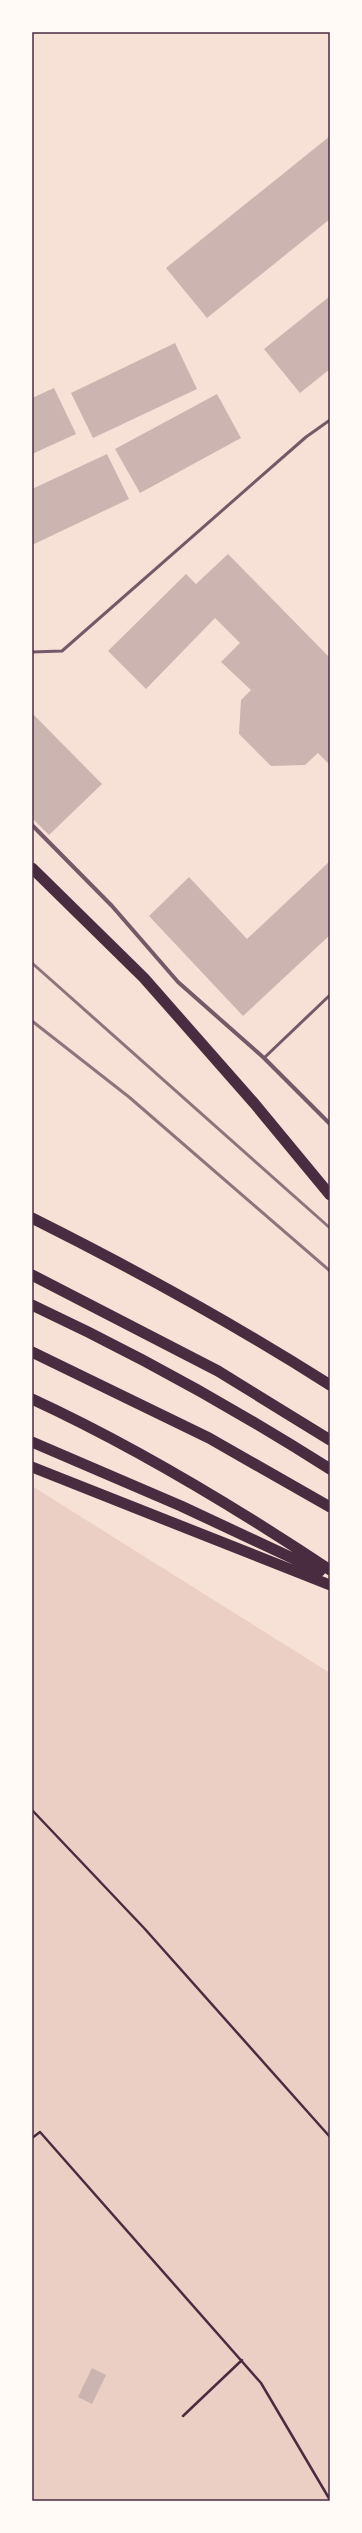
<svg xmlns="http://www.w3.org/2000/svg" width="362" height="2533" viewBox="0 0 362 2533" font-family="Cabin,sans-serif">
<rect width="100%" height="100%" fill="#f7e1d7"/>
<!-- green -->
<path fill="#ebcfc5" d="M32,1486L330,1673V2501H32Z"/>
<!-- building -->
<path fill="#ccb4b1" d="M330,136V219L207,318L166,268Z
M330,296V369L300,393L264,349Z
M175,343L197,389L93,438L71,393Z
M54,388L76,434L32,454V398Z
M217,394L241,438L140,493L115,449Z
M107,454L129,499L32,545V489Z
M228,554L330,658V765L318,753L305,765L271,766L239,734L241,700L251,690L221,662L240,643L215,618L146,689L108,651L186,574L196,584Z
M32,713L102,784L49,835L32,818Z
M330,861V935L243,1016L149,916L189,877L247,939Z
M92,2368L106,2375L92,2404L78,2397Z"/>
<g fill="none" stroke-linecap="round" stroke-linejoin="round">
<!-- path -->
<path stroke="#4a2c40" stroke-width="2.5" d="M32,1810L144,1928L330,2137
M32,2138L40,2132L261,2383L330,2500
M183,2416L242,2360"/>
<!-- service -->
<path stroke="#755966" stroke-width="3" d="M32,652L62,651L306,437L330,420
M264,1058L330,995"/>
<!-- minor -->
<path stroke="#755966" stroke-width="4" d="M32,825L112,906L178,982L264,1058L330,1124"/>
<!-- trunk -->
<path stroke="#4a2c40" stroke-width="11" d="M32,868L144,978L254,1103L330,1195
M32,1218C134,1269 234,1324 330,1385
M32,1275L218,1371L330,1440
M32,1305C135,1353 234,1408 330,1469
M32,1352L209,1438L330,1507
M32,1399C136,1447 235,1507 330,1570
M32,1442L181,1506L320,1571
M32,1467L330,1585"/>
<!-- rail -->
<path stroke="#8f747c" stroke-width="3" d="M32,963L330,1228
M32,1021L129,1097L330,1271"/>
</g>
<!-- border -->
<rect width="362" height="2533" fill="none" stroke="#fffaf5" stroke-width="66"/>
<rect x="33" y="33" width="296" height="2467" fill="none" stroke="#4a2c40" stroke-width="1.5"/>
</svg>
